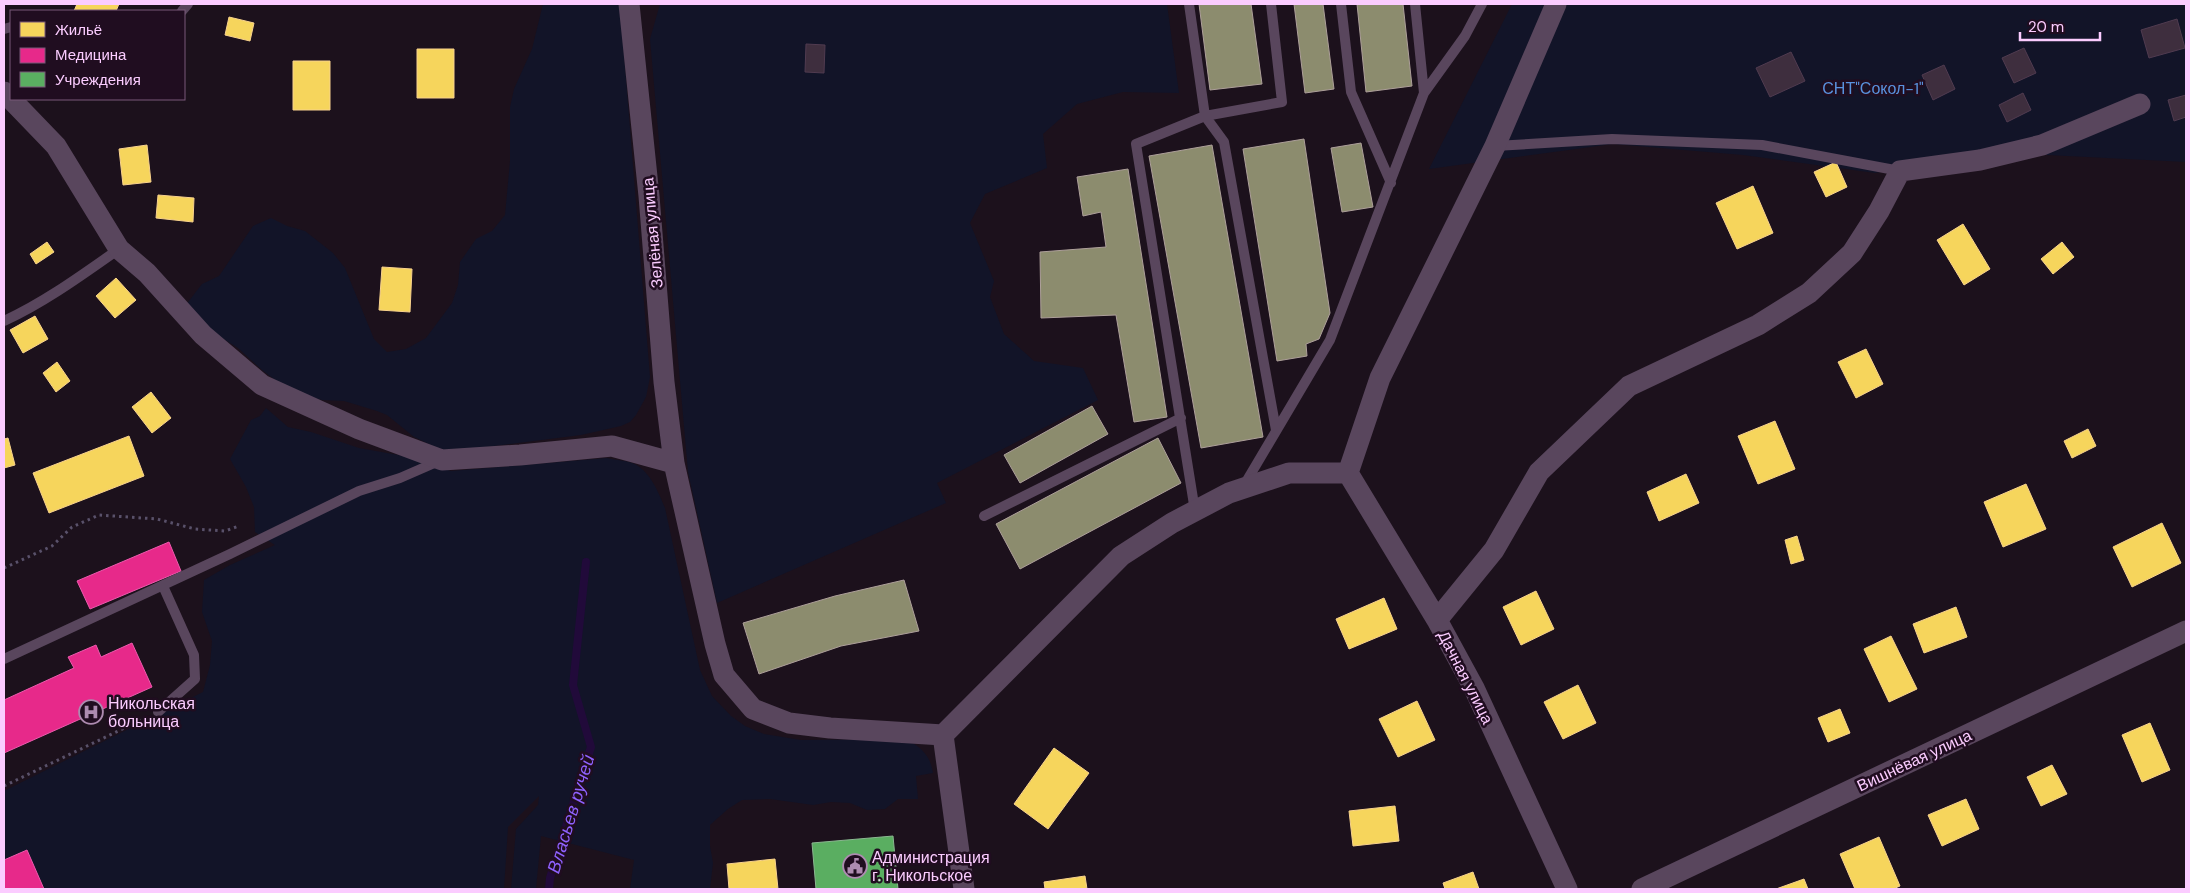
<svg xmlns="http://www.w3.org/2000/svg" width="2190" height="893" viewBox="0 0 2190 893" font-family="'DM Sans',sans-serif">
<rect width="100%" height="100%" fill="#1c111c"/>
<!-- green -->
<path fill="#121428" d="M543,4H620L650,377L646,397L636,415L630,422L621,426L581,435L446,452L414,437L387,415L377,411L344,401L322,400L291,392L262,370L238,348L217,335L185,306L202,284L219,276L253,226L271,218L287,226L305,231L333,253L345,268L374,339L387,352L406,349L426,338L452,303L458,285L460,262L476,239L492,231L505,215L510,161V107L514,89L532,49Z
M660,4H1167L1179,93L1123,92L1077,104L1043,134L1047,168L985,194L970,223L994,281L990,297L1004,334L1034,361L1083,368L1098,400L937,483L946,503L717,603L688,472L650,39Z
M1512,4H2186V162L1987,152L1875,173L1743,155L1613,144L1429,169Z
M266,408L288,427L311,432L359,448L404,456L451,471L607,458C615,460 624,460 632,463C649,469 658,491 665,508L700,670L712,696L731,716L745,726L764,734L801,740L906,739C922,748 930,755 933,773L916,776L918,799H898L885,809L867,810L850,803L831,802L813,805L770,799L742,800L728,809L710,825V846L713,863L710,889H630L634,860L541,836L536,889H511L516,829L538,805L539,796L508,827L504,889H44L27,850L4,860V791L203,692L210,665L212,641L202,612L204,580L230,565L275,545L255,532L254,507L246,487L230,459L251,420L260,416Z"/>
<!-- homes -->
<path fill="#f6d55c" stroke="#f8d28d" d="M77,4H119L116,11H74Z
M229,17L254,23L250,41L225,35Z
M417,49H454V98H417Z
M293,61H330V110H293Z
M147,145L151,182L123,185L119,149Z
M1836,162L1847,187L1826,197L1814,172Z
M1753,186L1773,233L1737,249L1716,203Z
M158,195L194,198L193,222L156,218Z
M1963,224L1990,269L1964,285L1937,240Z
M47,242L54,252L36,264L30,254Z
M2062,242L2074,257L2053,274L2041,259Z
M382,267L412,269L410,312L379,310Z
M116,278L136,300L115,318L96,296Z
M35,316L48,339L23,353L10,330Z
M1866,349L1883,384L1856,398L1838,362Z
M57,362L70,381L56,392L43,373Z
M151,392L171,418L152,433L132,407Z
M1775,421L1795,469L1758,484L1738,436Z
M2088,429L2096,446L2072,458L2064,441Z
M129,436L144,476L49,513L33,473Z
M8,438L15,465L4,468V439Z
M1686,474L1699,503L1659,521L1647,492Z
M2026,484L2046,529L2003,547L1984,502Z
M2162,523L2181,563L2132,587L2113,547Z
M1797,536L1804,560L1791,564L1785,540Z
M1536,591L1554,629L1521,645L1503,607Z
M1384,598L1397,629L1349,649L1336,619Z
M1956,607L1967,637L1924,653L1913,624Z
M1891,636L1917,689L1889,702L1864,649Z
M1578,685L1596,723L1563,739L1544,702Z
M1417,701L1435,740L1398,757L1379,719Z
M1840,709L1850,733L1828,742L1818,718Z
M2150,723L2170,770L2142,782L2122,735Z
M1054,748L1089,773L1048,829L1014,804Z
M2052,765L2067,794L2041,806L2027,777Z
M1966,799L1979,829L1942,846L1928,815Z
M1395,806L1399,841L1353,846L1349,811Z
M1879,837L1900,886L1893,889H1855L1840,854Z
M775,859L778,889H729L727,864Z
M1473,872L1479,889H1445L1443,883Z
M1085,876L1087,889H1045L1044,882Z
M1804,879L1808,889H1776Z"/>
<!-- health -->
<path fill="#e7298a" stroke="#ed5aad" d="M169,542L181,571L90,609L77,581Z
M132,643L152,687L4,753V700L74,668L68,657L96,645L101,657Z
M27,850L44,889H4V860Z"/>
<!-- public -->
<path fill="#5aae61" stroke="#8ab790" d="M893,836L898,889H816L812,843Z"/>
<!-- industry -->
<path fill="#8c8c6e" stroke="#ad9f9a" d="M1199,4H1251L1262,84L1210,90Z
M1294,4H1323L1334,89L1305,93Z
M1357,4H1403L1412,86L1366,92Z
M1304,139L1330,313L1319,339L1306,344L1307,356L1277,361L1243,149Z
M1361,143L1373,207L1342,212L1331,148Z
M1212,145L1263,437L1201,448L1149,156Z
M1128,169L1167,417L1134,422L1116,315L1041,318L1040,252L1106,247L1101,212L1083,216L1077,177Z
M1092,406L1108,434L1020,483L1004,455Z
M1158,438L1181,483L1020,569L996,524Z
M904,580L919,631L841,646L759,674L743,623L835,596Z"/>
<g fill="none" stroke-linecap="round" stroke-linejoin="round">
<!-- stream -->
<path stroke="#210a3a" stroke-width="8" d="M549,889L550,878L591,747L573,685L586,562"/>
</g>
<!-- building -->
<path fill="#3e2e3e" stroke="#503b50" d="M2177,19L2185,48L2149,58L2141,30Z
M806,44L825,45L824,73L805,72Z
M2024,48L2036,73L2014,83L2002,58Z
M1791,52L1805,81L1770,97L1756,68Z
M1944,65L1955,89L1933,100L1922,75Z
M2023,93L2031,110L2007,122L1999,105Z
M2186,95V117L2174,121L2168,100Z"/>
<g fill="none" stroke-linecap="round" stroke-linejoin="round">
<!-- path -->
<path stroke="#59516a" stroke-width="3" stroke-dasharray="2.5 4" stroke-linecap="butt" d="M4,568L52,546L72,527L99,515L157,519L195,529L225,531L239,526
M4,786L141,720"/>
<!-- lane -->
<path stroke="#59465d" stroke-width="10" d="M1189,4L1205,116L1224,142L1276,430
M1341,4L1351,92L1391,183
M1415,4L1424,93
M182,11L188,4
M4,29L11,27
M1495,146L1612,139L1762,145L1900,171
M4,321C45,302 82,275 119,249
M1243,487L1330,340L1424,93L1465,36L1482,4
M1195,511L1136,144L1205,116L1282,102L1271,4
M984,516L1181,418
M4,659L230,554L359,491L400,478L439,461
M158,712L195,679L194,655L163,586"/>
<!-- street -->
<path stroke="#59465d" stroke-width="21" d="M629,4L649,196L664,382L674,463L715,644L724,675L753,709L789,723L830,728L943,735L1121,556L1172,523L1229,493L1289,473H1348
M4,92L56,146L119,249L147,273L203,335L262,385L359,429L442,460L520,455L612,446L674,463
M1348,473L1380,378L1495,146L1556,4
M1348,473L1437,620L1474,688L1567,889
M1437,620L1494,550L1539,472L1629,386L1758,325L1809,293L1852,253L1879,211L1900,171L1980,160L2042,145L2140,104
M943,735L964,889
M1642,889L2186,631"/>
</g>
<!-- icons -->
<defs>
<g id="hospital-ring" transform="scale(1.25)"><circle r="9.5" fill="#200d20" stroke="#ad8bb0" stroke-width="1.5"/><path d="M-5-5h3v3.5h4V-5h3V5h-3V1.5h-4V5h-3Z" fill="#ad8bb0"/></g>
<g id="civic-ring" transform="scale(1.25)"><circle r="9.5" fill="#200d20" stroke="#ad8bb0" stroke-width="1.5"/><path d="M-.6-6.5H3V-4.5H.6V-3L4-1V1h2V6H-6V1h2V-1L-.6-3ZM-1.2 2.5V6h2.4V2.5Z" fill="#ad8bb0"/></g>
</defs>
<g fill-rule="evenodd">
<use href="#hospital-ring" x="91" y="712"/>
<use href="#civic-ring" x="855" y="866"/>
</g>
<g text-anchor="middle" stroke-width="5" stroke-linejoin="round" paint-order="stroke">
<!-- park labels -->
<g font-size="16" fill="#5992de" stroke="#200d20">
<text x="1873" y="94">СНТ"Сокол-1"</text>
</g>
<!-- street labels -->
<g font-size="16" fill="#fbccff" stroke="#200d20">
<text transform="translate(652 233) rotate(-95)" y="6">Зелёная улица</text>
<text transform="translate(1466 677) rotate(63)" y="6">Дачная улица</text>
<text transform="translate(1914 760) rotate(-25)" y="6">Вишнёвая улица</text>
</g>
<!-- poi labels -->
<g font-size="16" fill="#fbccff" stroke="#200d20" text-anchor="start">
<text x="108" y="709">Никольская<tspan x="108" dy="18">больница</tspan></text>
<text x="872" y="863">Администрация<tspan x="872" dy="18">г. Никольское</tspan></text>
</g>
<!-- water labels -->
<g font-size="18" font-style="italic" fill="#8f62fe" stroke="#200d20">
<text transform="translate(571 814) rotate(-73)" y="6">Власьев ручей</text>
</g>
</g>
<!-- border -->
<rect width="2190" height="893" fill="none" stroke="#fbccff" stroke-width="10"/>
<!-- legend -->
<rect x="10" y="10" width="175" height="90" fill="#200d20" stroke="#785979"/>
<rect x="20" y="22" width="25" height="15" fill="#f6d55c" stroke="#785979"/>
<text x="55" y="35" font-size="15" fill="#fbccff">Жильё</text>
<rect x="20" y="48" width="25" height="15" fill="#e7298a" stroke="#785979"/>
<text x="55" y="60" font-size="15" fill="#fbccff">Медицина</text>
<rect x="20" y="72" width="25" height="15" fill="#5aae61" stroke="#785979"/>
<text x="55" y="85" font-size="15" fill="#fbccff">Учреждения</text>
<!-- scale -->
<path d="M2020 32v8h80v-8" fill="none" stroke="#fbccff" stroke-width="2.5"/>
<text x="2028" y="32" font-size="15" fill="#fbccff" stroke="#200d20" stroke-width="4" paint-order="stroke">20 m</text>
</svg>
